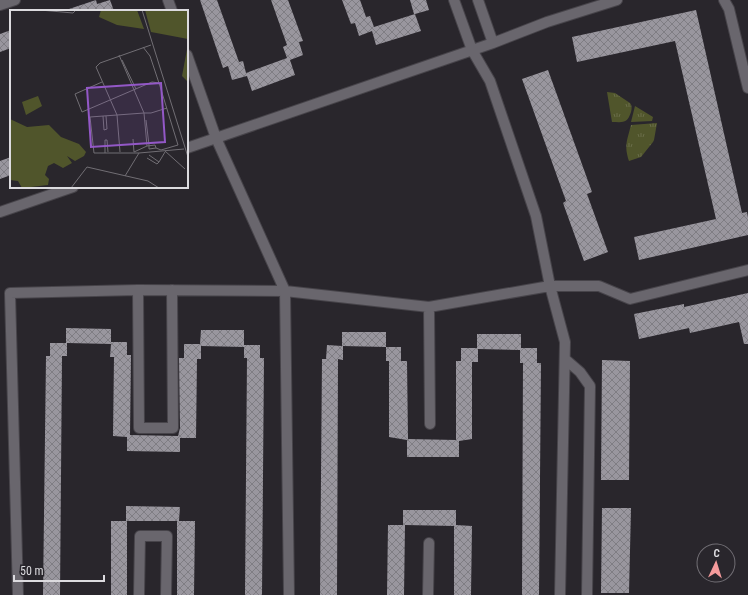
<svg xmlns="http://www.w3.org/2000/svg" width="748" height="595" viewBox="0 0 748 595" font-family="'Roboto Condensed',sans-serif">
<defs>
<pattern id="park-tufts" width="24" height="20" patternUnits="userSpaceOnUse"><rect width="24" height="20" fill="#50552b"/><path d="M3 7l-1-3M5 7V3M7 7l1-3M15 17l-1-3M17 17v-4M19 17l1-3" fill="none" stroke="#696d49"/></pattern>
<pattern id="building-cross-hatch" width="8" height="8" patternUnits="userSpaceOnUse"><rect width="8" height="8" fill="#99969e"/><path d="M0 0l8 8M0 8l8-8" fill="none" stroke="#7f7d83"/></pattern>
</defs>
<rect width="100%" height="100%" fill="#29262c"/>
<!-- park -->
<path fill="url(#park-tufts)" d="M607,92L615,93L630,103C632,106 632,108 631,112C627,124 623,122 612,122Z
M635,106L653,117L652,121L631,122Z
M657,123L654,140L653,142L641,157L629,161C624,145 627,141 631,125Z"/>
<!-- building -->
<path fill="url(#building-cross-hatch)" d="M96,0L97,4L110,0L114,11H70L69,9Z
M200,0H217L239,62L243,61L246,73L287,58L283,47L287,45L271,0H288L303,41L299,42L303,55L290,60L295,75L252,91L247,76L232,80L228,66L223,68Z
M342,0H360L366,17L370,16L374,27L415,14H414L410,0H426L429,10L415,14L421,31L376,45L372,31L359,36L355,23L351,24Z
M696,10L742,213L747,212L748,218V235L639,260L634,237L716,219L675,41L577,62L572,37Z
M11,30V48L0,52V34Z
M548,70L592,192L587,194L608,252L584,261L563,203L566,201L522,79Z
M11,157V175L0,179V161Z
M748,293V344H744L739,322L690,333L689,328L639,339L634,314L684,304V307Z
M66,328L111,329V342H127V355H131L130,435L178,436L180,428L179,358H184V344H200L201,330H244V345H260V358H264L262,595H245L247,358H244V347L201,346V359H197L196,438H180V452L127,451V437L113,436L114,357H110L111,344L67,343V356H62L60,595H43L46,356H50V343H66Z
M342,332H386V347L343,346V360L338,359L337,595H320L322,359H326L327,345L342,346Z
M477,334H521V348H537V363H541L539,595H522L523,363H520V350L478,349V362H472V439L459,441V457H407V440L389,437V361H386V347H401V361H407L408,439L456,440V361H461V348H477Z
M602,360L630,361L629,480H601Z
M126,506L180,507L179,521H195L194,595H177V521H127V595H111V521H126Z
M602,508H631L629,593H601Z
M403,510H456V525L472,526L471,595H454V526L405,525L404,595H387L388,525H403Z"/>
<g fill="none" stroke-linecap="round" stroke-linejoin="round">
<!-- minor casing -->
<g stroke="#47444a" stroke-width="12">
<path id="minor" d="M168,0L172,11
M478,0L493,43
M724,0L729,9L748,88
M0,5L15,0
M187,55L216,138L285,291L289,595
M187,148L493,43L547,22L617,0
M0,212L73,187
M138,290L139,428H173L172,290
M429,307L430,424
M565,359L580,372L590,386L587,595
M18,595L10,293L138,290L285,291L429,307L550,286L536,216L490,81L472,50L454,0
M139,595L140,536H167L166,595
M428,595L429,543
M560,595L565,342L550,286H599L630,299L748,270"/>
</g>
<!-- minor -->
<use href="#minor" stroke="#69666d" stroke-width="10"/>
</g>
<!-- overview -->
<g transform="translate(10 10)">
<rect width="178" height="178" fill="#29262c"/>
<path d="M178,34V72L172,66Z" fill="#50552b"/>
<path d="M91,0H127L134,19L107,15L89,7ZM135,0H178V29L141,22ZM28,86L32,96L16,105L12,92ZM0,109L17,117L39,115L51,127L69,134L76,142L74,146L65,151L57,146L62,153L53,158L44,153L38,156L35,165L39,169L38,175L12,178L8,171L0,170Z" fill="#50552b"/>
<path fill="none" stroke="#716e74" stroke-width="1" d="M30,0L63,3L66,0M132,0L178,147M133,37L140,46L149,73M109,45L134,103L80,107L84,143H129M112,50L126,79M92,72L65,84L72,102L142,72L149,73L168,135L151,140L146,138M93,106L94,120L97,119L96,106M136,110L139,135M123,129L124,142M137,136L134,103H141L157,98M155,141L175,159M110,142L107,105L86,57L90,53L141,35M124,142L137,136L145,135L146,138L139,139V135M95,143V130H97L98,142M139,145L149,152L155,142M137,148L147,154L149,152M115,166L129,143L174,139M61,178L77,157L138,171L149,178"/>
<path fill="#9358c7" fill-opacity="0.15" stroke="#9358c7" stroke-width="2" d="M151,73L155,132L81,137L77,78Z"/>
<rect width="178" height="178" fill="none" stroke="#dcdbdf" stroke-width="2"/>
</g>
<!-- north arrow -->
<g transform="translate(716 563) rotate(4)"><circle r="19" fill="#29262c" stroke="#716e74"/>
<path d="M0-3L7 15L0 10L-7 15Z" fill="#f59b9c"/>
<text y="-6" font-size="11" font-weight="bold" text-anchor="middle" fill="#dcdbdf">С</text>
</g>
<!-- scale -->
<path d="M14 575v6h90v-6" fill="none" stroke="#dcdbdf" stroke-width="2"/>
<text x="20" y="575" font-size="12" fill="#dcdbdf" stroke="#29262c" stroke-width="3" paint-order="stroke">50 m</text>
</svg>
